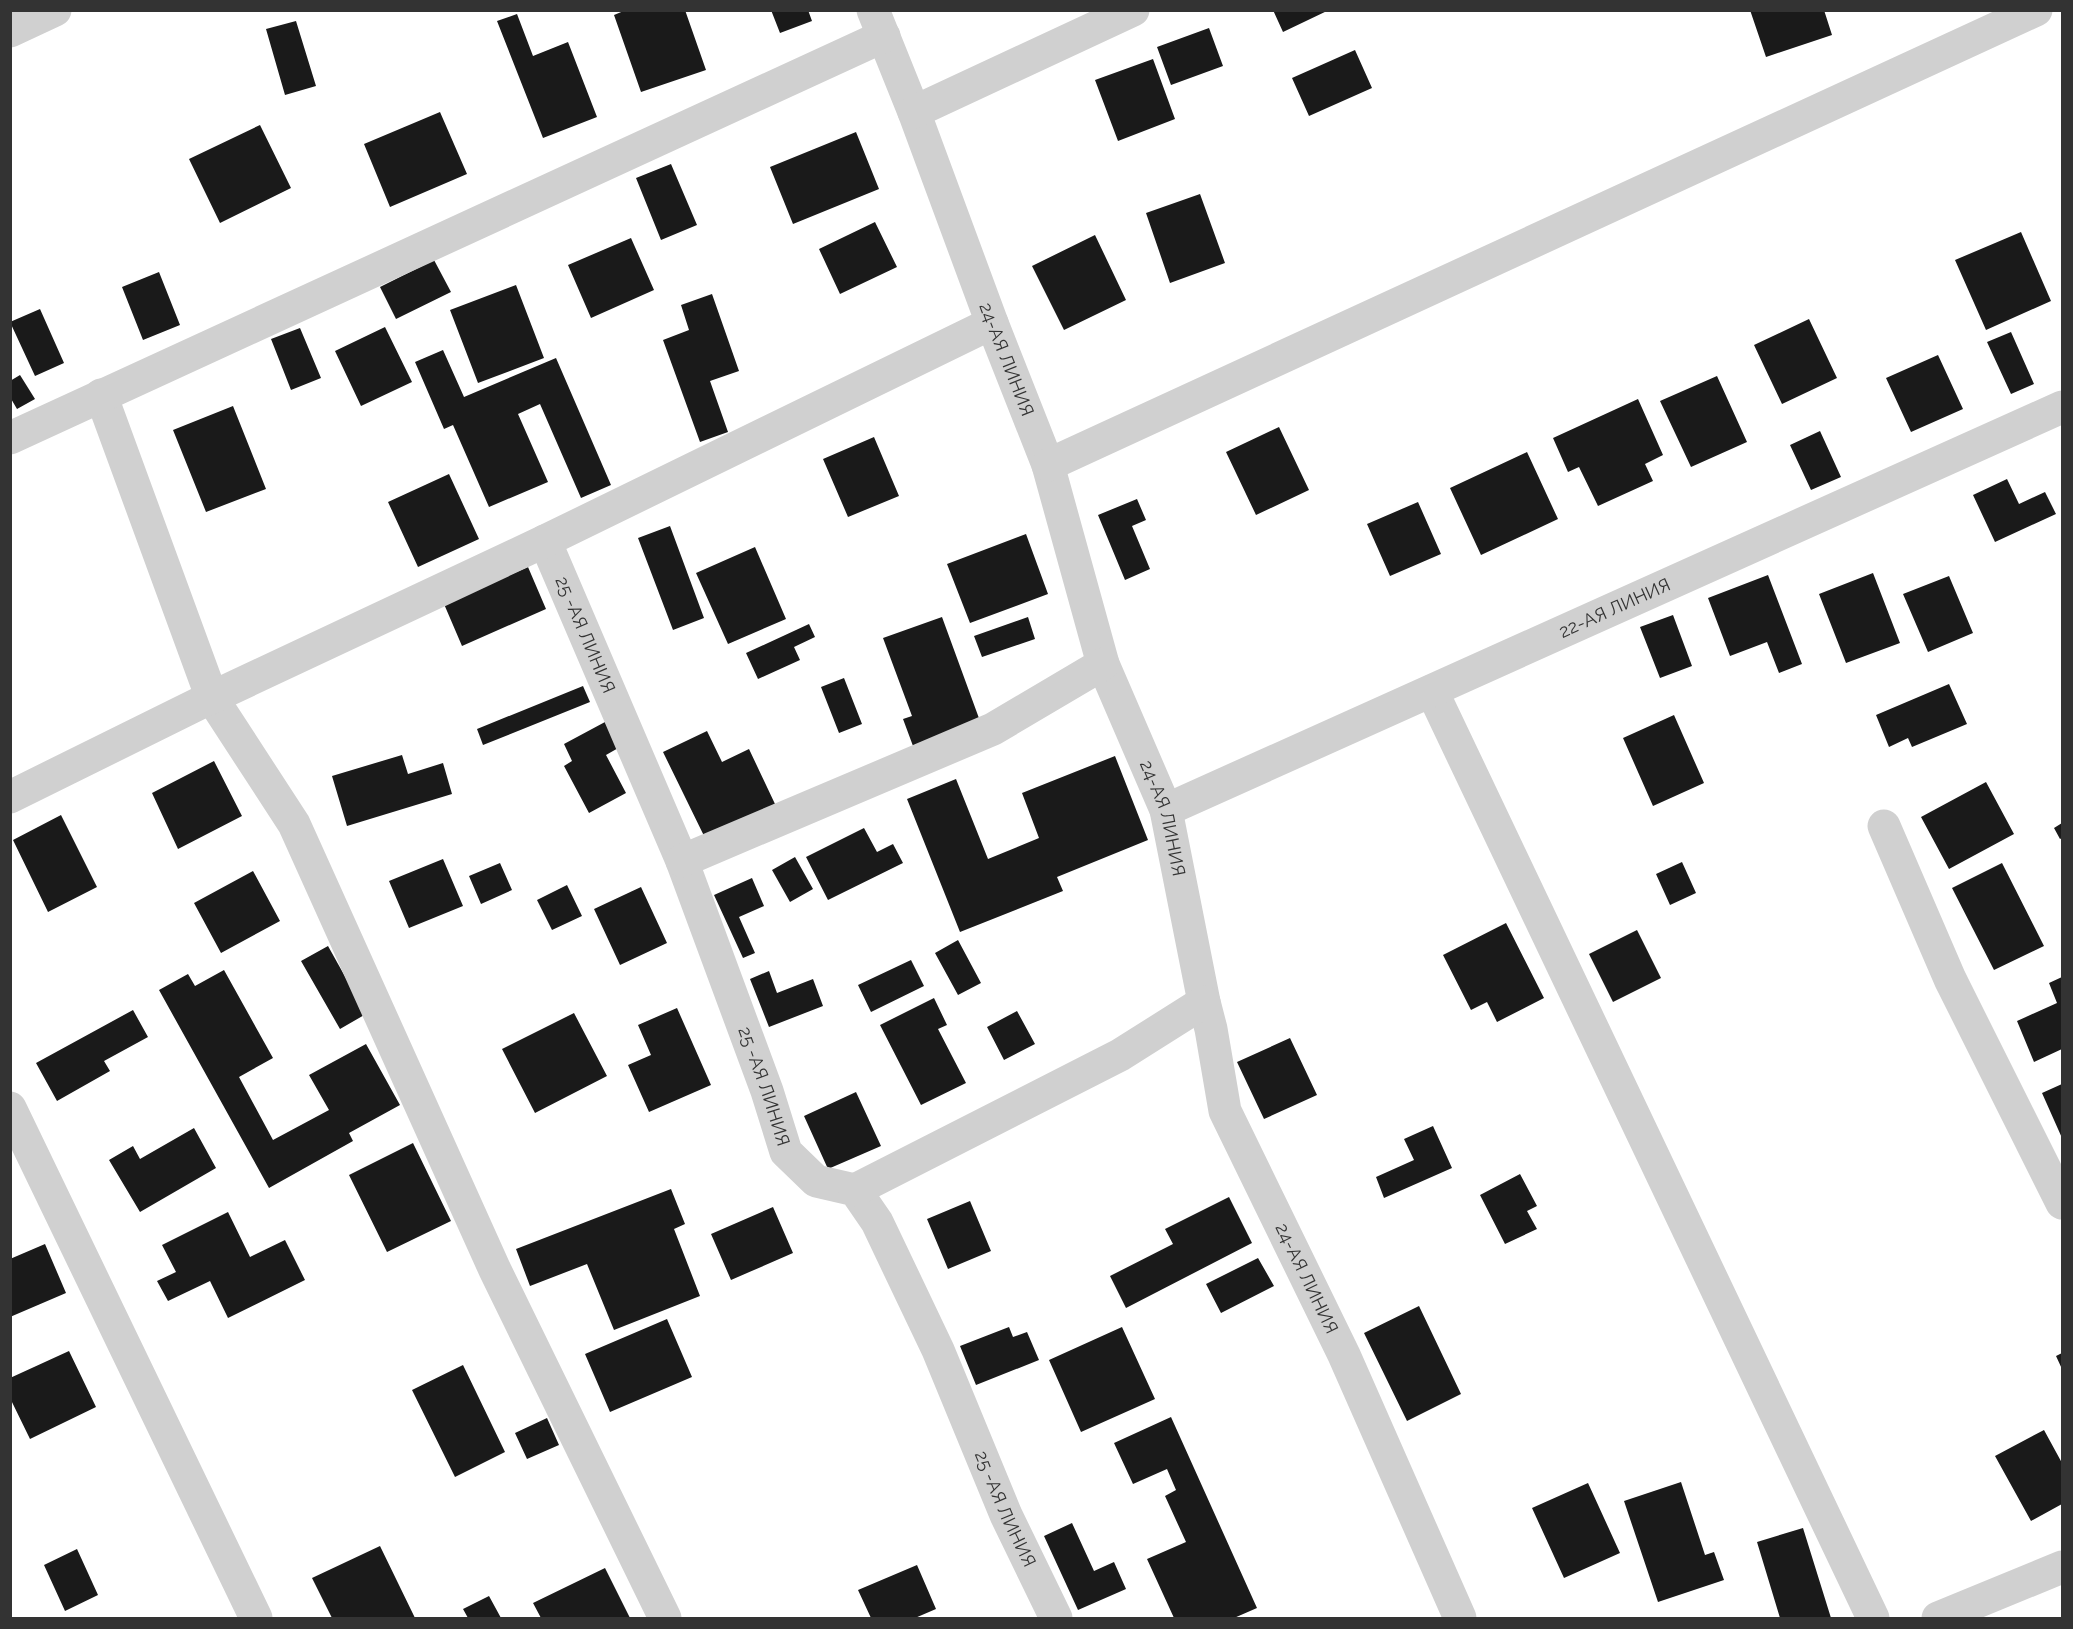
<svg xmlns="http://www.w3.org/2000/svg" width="2073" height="1629" viewBox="0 0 2073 1629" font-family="Raleway,sans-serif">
<rect width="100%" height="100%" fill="#fff"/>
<!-- building -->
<path fill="#1a1a1a" d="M626,10H685L706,70L641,92L614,15Z
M771,10H808L812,21L780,33Z
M1273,10H1329L1283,32Z
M1750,10H1824L1832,35L1766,57Z
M517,14L533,56L568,42L597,117L543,138L497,21Z
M296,21L316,86L285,95L266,29Z
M1209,28L1223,66L1171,85L1157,47Z
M1355,50L1372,88L1309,116L1292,78Z
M1153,59L1175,119L1118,141L1095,80Z
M440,112L467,174L390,207L364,144Z
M260,125L291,188L220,223L189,159Z
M856,132L879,189L793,224L770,167Z
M671,164L697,225L661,240L636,178Z
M1200,194L1225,263L1170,283L1146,213Z
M875,222L897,267L840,294L819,249Z
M2021,232L2051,301L1986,330L1955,260Z
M1095,235L1126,300L1064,330L1032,266Z
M631,238L654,290L591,318L568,265Z
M434,260L451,292L396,319L380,287Z
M159,272L180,325L143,340L122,287Z
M516,285L544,358L478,383L450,310Z
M712,294L739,371L710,381L728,432L700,442L663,340L689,330L681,305Z
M40,309L64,363L35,376L10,322Z
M1809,319L1837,378L1782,404L1754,345Z
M385,327L412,382L361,406L335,351Z
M300,328L321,378L291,390L271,339Z
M2011,332L2034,384L2011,394L1987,342Z
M443,350L464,397L556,358L611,485L581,498L540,404L518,414L548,482L489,507L453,425L444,429L415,362Z
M1938,355L1963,409L1911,432L1886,378Z
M20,375L35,399L17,409L10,397V381Z
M1717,376L1747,442L1691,467L1660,401Z
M1638,399L1663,455L1645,464L1653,481L1598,506L1579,467L1568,472L1553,438Z
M233,406L266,489L206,512L173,430Z
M1279,427L1309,490L1256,515L1226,452Z
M1820,431L1841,477L1811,490L1790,445Z
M874,437L899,496L848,517L823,459Z
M1527,452L1558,519L1481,555L1450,488Z
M449,474L479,539L418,567L388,502Z
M2007,479L2019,504L2045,492L2056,514L1995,542L1973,495Z
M1137,499L1146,520L1132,526L1150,569L1125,580L1098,515Z
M1418,502L1441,554L1390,576L1367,524Z
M670,526L704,618L673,630L638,538Z
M1026,534L1048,594L970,623L947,564Z
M755,547L786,619L728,644L696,573Z
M528,567L546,609L462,646L444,604Z
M1873,573L1900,643L1846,663L1819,594Z
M1768,575L1802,664L1779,673L1767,642L1730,656L1708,598Z
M1949,576L1973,633L1928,652L1903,594Z
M1673,615L1692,666L1660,678L1640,627Z
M942,617L980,721L913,746L903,719L912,716L883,638Z
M1028,617L1035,639L982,657L974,636Z
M809,624L815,637L794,647L800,660L758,679L746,653Z
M844,678L862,724L839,733L821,687Z
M1949,684L1967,724L1912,747L1908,738L1889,747L1876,715Z
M583,686L590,702L483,745L477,729Z
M1674,715L1704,783L1653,806L1623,738Z
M605,722L620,747L606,755L626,793L589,813L564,766L572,761L564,744Z
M707,731L722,762L749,749L775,804L707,842L663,752Z
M402,755L408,774L443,763L452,794L347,826L332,776Z
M1115,756L1148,840L1057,877L1063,891L960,932L907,799L956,779L988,859L1039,838L1022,793Z
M214,761L242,816L178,849L152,793Z
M1986,782L2014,834L1949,869L1921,817Z
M61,815L97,887L48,912L13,840Z
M2062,823V838L2060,839L2054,828Z
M864,828L877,852L893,844L903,863L828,900L806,857Z
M795,857L813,889L790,902L772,870Z
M443,859L463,906L409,928L389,881Z
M1682,862L1696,893L1670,905L1656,874Z
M500,863L512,890L481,904L469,876Z
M2002,863L2044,946L1994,970L1952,888Z
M253,871L280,921L221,953L194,903Z
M752,878L764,906L739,917L755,953L743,958L714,895Z
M567,885L582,916L552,930L537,900Z
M641,887L667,943L620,965L594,909Z
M1506,923L1544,998L1497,1022L1487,1002L1471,1010L1443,955Z
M1637,930L1661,978L1613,1002L1589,954Z
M958,940L981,983L958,995L935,953Z
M328,946L366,1014L340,1029L301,961Z
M911,960L924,986L871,1012L858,985Z
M224,970L273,1058L239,1077L273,1140L329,1110L309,1075L366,1044L400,1105L349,1133L353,1141L269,1188L159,990L188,974L195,986Z
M769,971L777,993L813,979L823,1006L769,1027L750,979Z
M2062,977V1049L2034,1062L2017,1021L2057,1003L2049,983Z
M934,998L947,1025L938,1029L966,1083L921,1105L880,1025Z
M677,1008L711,1085L649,1112L628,1065L651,1055L638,1025Z
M133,1010L148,1037L104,1061L110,1071L57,1101L36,1063Z
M1017,1011L1035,1044L1004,1060L987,1027Z
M574,1013L607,1076L535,1113L502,1049Z
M1290,1038L1317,1095L1264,1119L1237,1062Z
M2062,1084V1138L2042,1093Z
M856,1092L881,1146L828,1169L804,1116Z
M1433,1126L1452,1168L1384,1198L1376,1177L1414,1160L1404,1139Z
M194,1128L216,1168L140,1212L109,1160L133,1146L140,1159Z
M413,1143L451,1221L387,1252L349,1175Z
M1520,1174L1537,1206L1527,1211L1537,1229L1505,1244L1480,1195Z
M671,1189L685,1224L674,1229L700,1296L614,1330L587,1264L530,1286L516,1249Z
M1229,1197L1252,1243L1126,1308L1110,1276L1173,1244L1165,1229Z
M970,1201L991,1251L948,1269L927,1219Z
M773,1207L793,1253L731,1280L711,1234Z
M228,1212L250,1257L285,1240L305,1280L228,1318L210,1281L168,1301L157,1281L176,1272L162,1245Z
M45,1244L66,1293L10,1317V1259Z
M1258,1258L1274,1286L1221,1313L1206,1284Z
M1419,1306L1461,1394L1407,1421L1364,1333Z
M667,1319L692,1377L610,1412L585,1354Z
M1009,1327L1013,1337L1027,1332L1039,1360L976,1385L960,1346Z
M1122,1327L1155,1399L1081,1432L1049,1360Z
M69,1351L96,1407L30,1439L10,1398V1378Z
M2062,1353V1369L2056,1356Z
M463,1365L505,1452L455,1477L412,1390Z
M1171,1417L1257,1608L1234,1618H1174L1147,1559L1186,1542L1165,1496L1176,1490L1167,1469L1133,1484L1114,1443Z
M547,1418L559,1445L527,1459L515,1433Z
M2044,1430L2062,1463V1504L2031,1521L1995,1456Z
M1681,1482L1705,1555L1714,1552L1724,1580L1658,1602L1624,1501Z
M1588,1483L1620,1553L1564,1578L1532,1508Z
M1072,1523L1094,1571L1114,1562L1126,1589L1078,1610L1044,1536Z
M1803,1528L1831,1618H1780L1757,1542Z
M380,1546L415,1618H332L312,1578Z
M77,1549L98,1595L65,1611L44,1565Z
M917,1565L936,1609L915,1618H871L858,1590Z
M605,1568L630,1618H541L533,1603Z
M489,1596L501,1618H468L463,1609Z"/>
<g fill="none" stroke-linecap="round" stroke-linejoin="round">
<!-- minor -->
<g stroke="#d0d0d0" stroke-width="33">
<path id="s1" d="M873,10L914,112L992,323L1048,465L1103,664L1166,810L1204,1002L1211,1029L1225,1111L1344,1355L1460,1618"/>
<path d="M10,31L55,10"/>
<path d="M914,112L1133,10"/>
<path d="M101,395L212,698L294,824L495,1270L665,1618"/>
<path d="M10,438L884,36"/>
<path d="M1048,465L2036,10"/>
<path id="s2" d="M545,541L682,861L767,1091L786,1152L816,1181L855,1190L877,1222L938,1350L1006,1515L1056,1618"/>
<path d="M1432,691L1873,1618"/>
<path d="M10,797L200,703L545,541L992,323"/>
<path id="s3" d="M1166,810L2062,407"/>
<path d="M1884,826L1950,979L2062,1203"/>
<path d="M682,861L993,729L1103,664"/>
<path d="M10,1108L256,1618"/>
<path d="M855,1190L1120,1055L1204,1002"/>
<path d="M1938,1618L2062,1567"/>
</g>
</g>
<g text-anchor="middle" stroke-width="6" stroke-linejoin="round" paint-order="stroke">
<!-- street labels -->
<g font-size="18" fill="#333" stroke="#fff">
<text dy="6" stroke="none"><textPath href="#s1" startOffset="374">24-АЯ ЛИНИЯ</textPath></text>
<text dy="6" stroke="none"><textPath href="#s3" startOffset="492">22-АЯ ЛИНИЯ</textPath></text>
<text dy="6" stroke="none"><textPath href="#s2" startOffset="102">25 -АЯ ЛИНИЯ</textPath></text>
<text dy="6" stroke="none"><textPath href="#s1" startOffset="860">24-АЯ ЛИНИЯ</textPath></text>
<text dy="6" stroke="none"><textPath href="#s2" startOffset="588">25 -АЯ ЛИНИЯ</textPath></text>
<text dy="6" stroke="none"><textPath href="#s1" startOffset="1346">24-АЯ ЛИНИЯ</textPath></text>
<text dy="6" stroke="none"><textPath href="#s2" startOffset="1092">25 -АЯ ЛИНИЯ</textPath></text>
</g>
</g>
<!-- border -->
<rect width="2073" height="1629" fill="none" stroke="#333333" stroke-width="24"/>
</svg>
